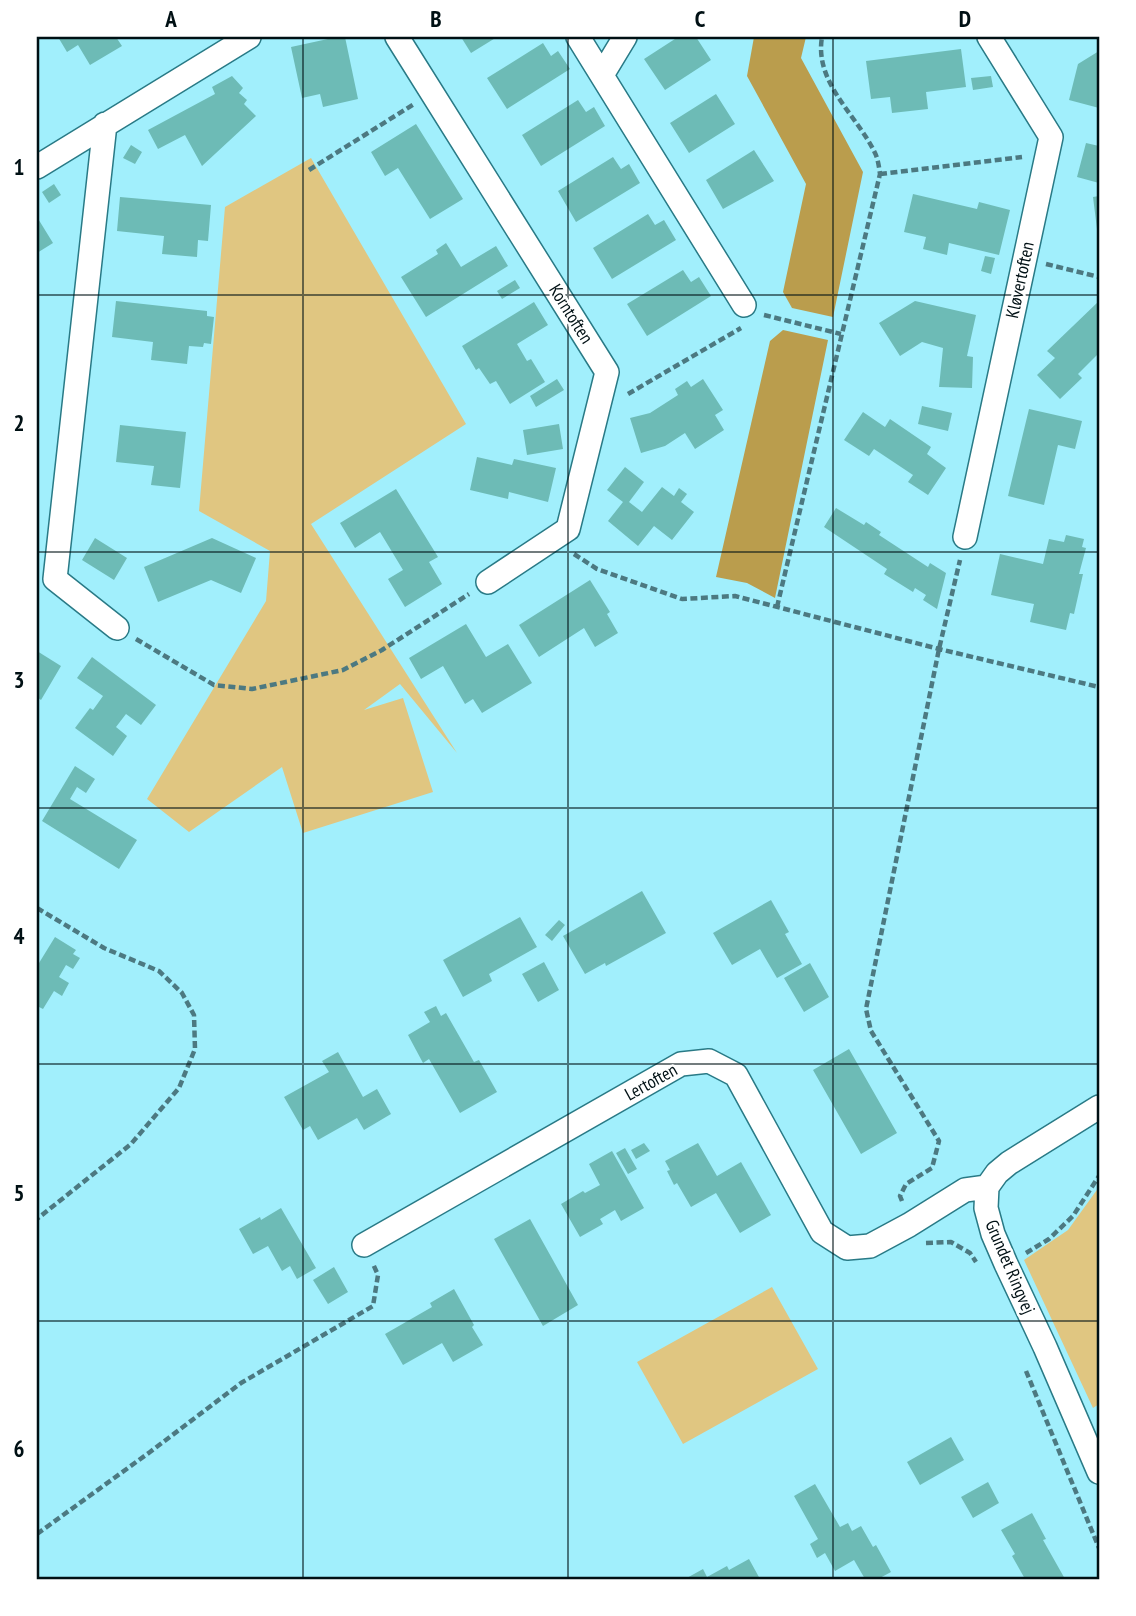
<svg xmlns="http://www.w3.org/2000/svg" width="1136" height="1616" viewBox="0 0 1136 1616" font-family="'PT Sans Narrow',sans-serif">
<rect width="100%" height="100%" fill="#a1effc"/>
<!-- green -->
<path fill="#e0c681" d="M311,158L466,424L311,524L457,753L400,684L364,710L403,698L433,792L303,833L282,767L189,832L147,799L266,601L270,551L199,511L225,207Z
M1099,1187V1404L1093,1408L1024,1260L1068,1230Z
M772,1287L818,1369L683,1444L637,1362Z"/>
<!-- forest -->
<path fill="#ba9d4d" d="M754,37H806L801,58L863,172L833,317L792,308L783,292L806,184L747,76Z
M783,330L828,340L775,598L747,583L716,577L770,341Z"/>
<!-- building -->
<path fill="#6dbbb6" d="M58,37H116L122,46L90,65L78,45L67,52Z
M337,37H345L358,99L323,107L320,94L302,98L291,47Z
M461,37H497L471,53Z
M678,37H696L711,60L665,90L644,59Z
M543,43L551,56L558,51L570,69L507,109L487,78Z
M961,49L966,87L926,92L928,109L892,113L890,97L871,99L866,61Z
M1099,51V108L1069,100L1078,64Z
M232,76L243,88L239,93L247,100L244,104L256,116L202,166L185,135L158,149L148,130L215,94L212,87Z
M991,76L993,87L973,90L971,78Z
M716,94L735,124L689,153L670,123Z
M578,100L586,112L594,107L605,126L541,166L522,135Z
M416,124L463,199L430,219L398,168L385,176L371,152Z
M1086,143L1099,146V183L1077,177Z
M131,145L142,152L135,164L123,158Z
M754,150L774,181L723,209L706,180Z
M613,157L621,169L629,164L640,183L576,222L558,191Z
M54,184L61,195L49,203L42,192Z
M913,194L977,209L979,202L1010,210L999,255L949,243L947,255L923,249L926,237L904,232Z
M1099,196V236L1098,237L1093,197Z
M120,197L211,205L208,241L198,240L197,257L162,254L164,236L117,231Z
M648,214L655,225L664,220L676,240L612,279L593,248Z
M37,217L53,243L37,253Z
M446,243L461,267L496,246L508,266L426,317L401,277L438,254L436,250Z
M985,256L995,258L991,274L981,271Z
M683,270L691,282L699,277L711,296L647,336L627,304Z
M515,280L520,288L502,299L497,291Z
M116,301L207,311V316L214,317L211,344L204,343L203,347L189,346L187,364L151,360L153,342L112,337Z
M915,301L976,315L967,356L973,357L972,388L939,387L943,348L922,342L900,356L879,323Z
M1099,301V353L1078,374L1082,378L1060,399L1037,375L1055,358L1047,351Z
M534,302L548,325L517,344L527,361L531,359L545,382L510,404L496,381L490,384L479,368L476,370L462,346Z
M557,379L564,390L536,407L530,396Z
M703,379L723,410L715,415L724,430L695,449L685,433L665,446L641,453L630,418L650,413L678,395L675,389L687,381L691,387Z
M922,406L952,413L948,431L918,424Z
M1029,409L1082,421L1075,449L1058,445L1044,505L1008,496Z
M863,412L885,427L890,419L931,447L927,454L946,468L928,495L908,482L913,475L874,449L869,456L844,440Z
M559,424L563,449L527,455L523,430Z
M120,425L186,432L180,488L151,485L154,466L116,462Z
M477,457L512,465L514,459L556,468L548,502L509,492L508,499L470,490Z
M625,467L644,482L629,502L642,512L662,487L674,496L679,488L687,494L681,502L694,512L672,540L654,526L638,546L608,521L623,502L607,490Z
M396,489L438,557L429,562L442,584L405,607L388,579L403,570L380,532L355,548L340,523Z
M836,508L864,525L866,522L881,532L879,535L928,567L930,563L946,573L937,609L923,600L926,595L915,588L913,592L884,574L887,569L824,527Z
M1066,535L1084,539L1082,547L1086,548L1079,574H1083L1074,614L1070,613L1066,630L1030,622L1034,604L991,595L1000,554L1043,564L1049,539L1064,542Z
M95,538L127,558L114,580L82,560Z
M212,538L256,558L241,593L211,580L158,602L144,567Z
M590,580L610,612L607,614L618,633L595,647L584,628L539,657L519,625Z
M466,624L486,657L508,644L532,683L482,713L473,699L465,704L443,666L421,679L409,658Z
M37,651L61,666L41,700L37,697Z
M92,657L156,705L141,725L126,714L116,727L127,736L113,756L75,728L90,708L93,710L103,696L77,678Z
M75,766L95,779L86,793L77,787L70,799L137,840L119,869L42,821Z
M642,891L666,933L606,966L605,963L585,974L563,936Z
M771,900L789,932L785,934L802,964L777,978L760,949L732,965L713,933Z
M520,917L537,947L489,974L492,981L463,997L443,960Z
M559,920L565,925L552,941L545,935Z
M55,937L76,950L73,954L80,958L73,969L66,965L59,977L69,983L62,996L54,991L43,1009L37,1006V962L39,963Z
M544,962L559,990L538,1002L522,974Z
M810,963L829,997L804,1012L784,978Z
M436,1006L441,1016L446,1013L474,1062L479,1060L497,1092L460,1113L429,1059L423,1063L408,1035L430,1022L424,1012Z
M849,1049L897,1133L861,1154L813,1070Z
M338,1052L363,1097L377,1089L391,1114L364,1130L357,1118L318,1140L310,1126L303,1130L284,1097L329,1072L322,1061Z
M644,1143L650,1151L636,1159L631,1150Z
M698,1143L717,1176L741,1162L771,1215L740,1233L716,1193L691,1207L677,1183L674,1185L667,1171L670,1170L665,1161Z
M625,1148L637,1169L628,1174L616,1153Z
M612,1151L644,1208L621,1221L615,1210L600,1219L603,1224L580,1237L561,1204L583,1191L585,1193L600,1185L589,1164Z
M281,1208L316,1268L297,1279L290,1266L282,1271L268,1246L253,1254L239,1229L260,1217L261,1220Z
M530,1219L578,1305L543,1326L494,1239Z
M334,1267L348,1292L328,1304L313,1280Z
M454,1289L474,1325L472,1327L483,1345L453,1362L442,1343L403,1365L385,1334L432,1307L430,1303Z
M951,1437L964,1460L920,1485L907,1462Z
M988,1482L999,1503L973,1518L961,1497Z
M815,1484L840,1527L848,1523L852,1531L861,1526L873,1547L876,1545L891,1572L878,1579H865L854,1560L835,1571L825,1553L817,1558L810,1544L818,1539L794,1496Z
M1032,1513L1046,1539L1043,1540L1065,1579H1025L1012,1556L1015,1554L1001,1530Z
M749,1559L760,1579H685L703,1569L707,1577L727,1566L729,1570Z"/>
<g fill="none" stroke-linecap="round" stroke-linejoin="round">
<!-- street casing -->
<g stroke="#297a86" stroke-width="26">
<path id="street" d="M397,37L607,372L568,529L488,582
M578,37L744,305
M602,75L625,37
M105,124L55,579L117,628
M37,167L249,37
M965,537L1051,137L989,37
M1099,1107L1009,1163L997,1173L987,1187L986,1208L993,1234L1006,1264L1045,1347L1099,1472
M364,1245L681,1064L709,1061L736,1075L822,1232L847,1248L870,1246L909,1225L965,1190L987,1187"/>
</g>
<!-- path -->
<path stroke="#4c7981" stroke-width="4.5" stroke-dasharray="7 3.5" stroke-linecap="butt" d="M309,170L414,104
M880,174L1022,157
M1046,264L1099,277
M764,315L841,334
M628,394L741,328
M574,554L597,569L682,599L735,596L939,649L1099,687
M777,607L880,174C879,167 878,159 875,153C857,115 814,83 822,37
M136,639L214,685L252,689L343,670L382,650L469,594
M37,908L104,948L159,971L182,993L194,1015L195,1049L179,1088L131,1144L37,1219
M902,1201L900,1196L906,1184L932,1168L939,1141L871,1031L866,1009L939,649L960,560
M926,1243L951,1242L970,1253L976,1262
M1026,1253L1049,1239L1073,1216L1099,1176
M1026,1371L1099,1548
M37,1534L150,1452L241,1383L373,1306L378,1275L373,1264"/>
<!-- street -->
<use href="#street" stroke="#fff" stroke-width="23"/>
</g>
<!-- grid -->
<path fill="none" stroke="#001014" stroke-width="2" stroke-opacity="0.55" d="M303,37V1579M568,37V1579M833,37V1579M37,295H1099M37,552H1099M37,808H1099M37,1064H1099M37,1321H1099"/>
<g text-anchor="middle" stroke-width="5" stroke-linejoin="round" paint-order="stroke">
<!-- street labels -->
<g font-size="18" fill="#001014" stroke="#fff">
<text transform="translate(1020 280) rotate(-78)" y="6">Kløvertoften</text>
<text transform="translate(571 314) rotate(58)" y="6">Korntoften</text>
<text transform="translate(651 1082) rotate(-29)" y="6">Lertoften</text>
<text transform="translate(1010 1267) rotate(67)" y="6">Grundet Ringvej</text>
</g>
</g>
<!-- border -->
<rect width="1136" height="1616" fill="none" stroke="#ffffff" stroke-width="77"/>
<rect x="38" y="38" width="1060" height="1540" fill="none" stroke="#001014" stroke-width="2.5"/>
<g font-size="23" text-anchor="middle" font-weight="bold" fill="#001014">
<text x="171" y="27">A</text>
<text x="436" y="27">B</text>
<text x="700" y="27">C</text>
<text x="965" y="27">D</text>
<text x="19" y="175">1</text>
<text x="19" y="431">2</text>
<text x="19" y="688">3</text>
<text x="19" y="944">4</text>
<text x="19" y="1201">5</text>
<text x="19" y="1457">6</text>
</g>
</svg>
